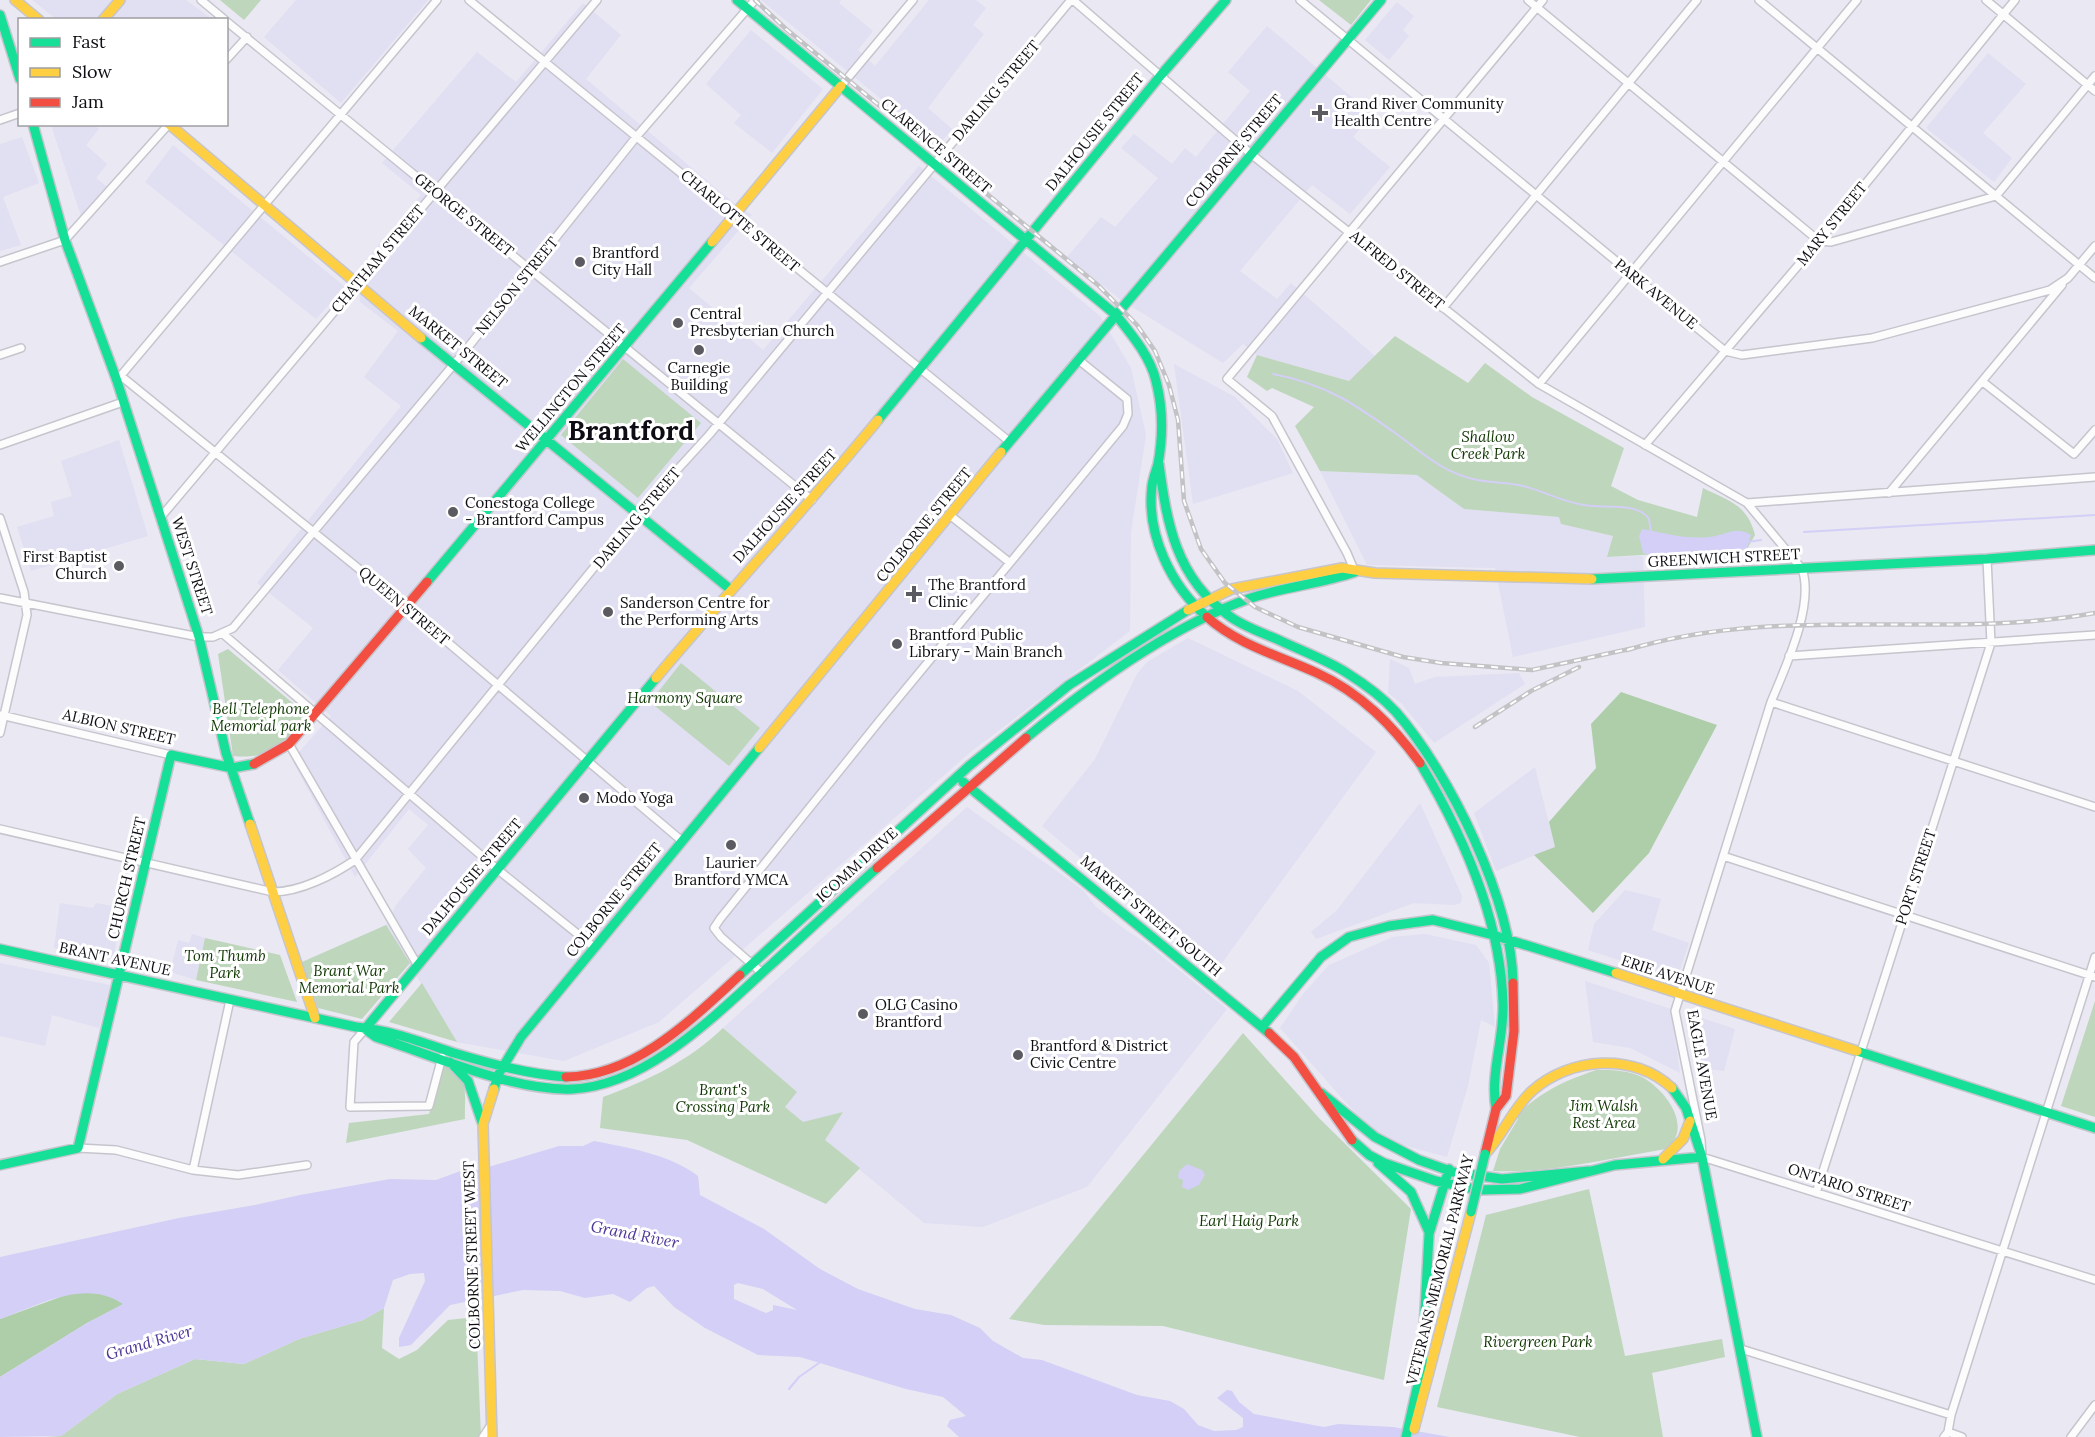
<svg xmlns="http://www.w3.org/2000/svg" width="2095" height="1437" viewBox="0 0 2095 1437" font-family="Lora,serif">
<rect width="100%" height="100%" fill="#e9e8f3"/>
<!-- built -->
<path fill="#e1dff2" d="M32,0H186L212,19H56Z
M296,0H428L341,103L264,37Z
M761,0H841L839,3L873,31L858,50L875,66L929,0H976L986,8L973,25L984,34L928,108L952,129L938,146Z
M1397,2L1414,16L1403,30L1409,36L1389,60L1365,40Z
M583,3L621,35L586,79L731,201L752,215L689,288L763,350L919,166L1100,316L1131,368L1146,435L1131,532L1130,631L973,750L659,1022L564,1061L456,1042L386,925L396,905L426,868L408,849L428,825L409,809L355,877L292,760L331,716L278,670L313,628L257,583L401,406L364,377L398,331L360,302L358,269L421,195L382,163L477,52L516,82Z
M1267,26L1372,114L1353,137L1390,167L1350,214L1312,185L1240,271L1277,299L1291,283L1375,356L1349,381L1257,355L1243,344L1223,363L1121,300L1067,257L1101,217L1115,227L1158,178L1121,148L1134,134L1172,164L1185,148L1196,157L1250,91L1228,72Z
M751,30L823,89L772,153L734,123L741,115L706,84Z
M1988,53L2026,84L1983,133L2012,158L1994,182L1926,128Z
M51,125H94L99,129L86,145L107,164L96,178L110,189L83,222Z
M22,137L39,183L3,197L21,245L0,251V144Z
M173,145L345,287L316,319L145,182Z
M1174,364L1235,397L1277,439L1293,473L1193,504Z
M119,440L148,536L31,571L17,527L54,516L51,502L72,496L61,461Z
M1320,471L1417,475L1464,509L1560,517L1561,524L1613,536L1608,557L1643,556L1645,627L1513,657L1495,568L1367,565Z
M1188,638L1298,691L1376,752L1216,971L1042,826L1095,759L1137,674L1147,662Z
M1390,659L1409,668L1415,684L1435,677L1519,673L1525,684L1434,743L1402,704L1388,693Z
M1535,767L1555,847L1496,871L1474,813Z
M1420,803L1462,896L1461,903L1454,905L1414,903L1316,939L1311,932L1337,910Z
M967,807L1083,890L1096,907L1127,931L1143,941L1227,1009L1087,1187L983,1227L924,1223L824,1140L843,1112L803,1123L785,1107L797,1092L723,1028Z
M1625,890L1661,899L1652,930L1689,943L1677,979L1588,950L1594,924Z
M60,903L93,908L96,903L123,908L113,959L54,948Z
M192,934L205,938L196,980L170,972L178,940L189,943Z
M1425,934L1476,945L1489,963L1495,1027L1481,1020L1468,1086L1447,1157L1395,1143L1365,1124L1280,1028L1303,994L1329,965L1393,937Z
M0,963L110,985L99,1028L52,1015L45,1046L0,1036Z
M1585,981L1671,1009L1680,1073L1630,1048L1593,1042Z
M1690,1014L1735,1029L1724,1071L1699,1068Z"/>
<!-- green -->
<path fill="#bed6bb" d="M220,0H261L244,20Z
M1319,0H1371L1351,25Z
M1395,336L1468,383L1485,363L1532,397L1624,448L1611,486L1638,500L1697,517L1703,488C1729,501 1747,504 1755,535L1747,549L1607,557L1613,536L1561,524L1559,517L1464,509L1417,475L1320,471L1295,426L1314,407L1272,388L1267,391L1247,377L1257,355L1349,381Z
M623,359L701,423L638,498L561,435Z
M228,649L301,710V726C278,749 266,759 233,756L218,654Z
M681,663L760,728L729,766L650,702Z
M386,925L410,963L362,1019L318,1008L302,962Z
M205,938L280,955L297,1002L196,980Z
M422,983L457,1042L389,1022Z
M2095,1001V1117L2061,1106Z
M723,1028L797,1092L785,1107L803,1122L843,1112L825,1140L860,1168L826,1204L687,1140L600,1128L603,1097C647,1081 689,1061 723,1028Z
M1243,1033L1319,1118L1411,1209L1384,1380L1163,1326L1044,1325L1009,1319Z
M444,1065C471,1075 464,1094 465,1119L346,1143L349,1123L429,1114Z
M1596,1070C1612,1070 1628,1070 1642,1077C1666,1090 1694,1128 1666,1149C1610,1158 1550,1174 1493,1171L1500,1149L1518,1119L1516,1116C1542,1091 1562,1082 1596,1070Z
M1589,1189L1625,1356L1722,1339L1725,1357L1652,1373L1663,1437H1580L1437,1407L1486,1215Z
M384,1308L382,1348L399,1359L417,1350L448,1320L476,1317L481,1437H46L61,1436L117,1394L195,1359L244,1364L299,1339L363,1320Z"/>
<!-- forest -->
<path fill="#aeceaa" d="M1621,692L1717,725L1649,853L1593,913L1534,855L1555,847L1549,822L1596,768L1591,724Z
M74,1292L109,1294L124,1304L87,1323L0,1377V1319Z"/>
<!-- water -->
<path fill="#d3cff6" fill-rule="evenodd" d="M1642,529C1666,533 1694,542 1719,535C1730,532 1739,527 1751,535L1747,549L1667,559L1643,553L1639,536Z
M594,1141C629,1148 669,1154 698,1176L700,1195L764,1229L820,1269L858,1289L915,1309L951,1315L980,1328L993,1341L1023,1358L1042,1360L1137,1395L1170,1401L1184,1409L1198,1425L1214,1431L1236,1430L1243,1427V1418L1217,1398L1227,1390L1232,1391L1239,1402L1254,1414L1324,1427L1338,1424L1393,1427L1450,1437H959L947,1426L950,1420L966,1416L943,1397L906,1389L800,1357L758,1355L705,1328L674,1307L654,1286L647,1288L630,1302L613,1294L585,1298L560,1291L523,1290L450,1305L411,1345L399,1347V1338L425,1281L424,1273L410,1274L393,1280L384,1308L363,1320L299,1339L244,1364L195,1359L117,1394L61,1436L0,1437V1377L87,1323L123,1304C85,1278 39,1305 0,1319V1257L179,1218L255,1205L300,1195L390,1179L436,1180L466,1169L475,1171L559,1146H583ZM738,1283L763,1289L797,1310L773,1305V1310L766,1313L734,1299V1285Z
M1187,1164L1202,1170L1205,1175L1199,1185L1188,1190L1182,1187L1183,1180L1178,1178L1179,1171Z"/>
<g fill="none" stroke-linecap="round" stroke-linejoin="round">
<!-- stream -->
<path stroke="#d3cff6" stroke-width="2" d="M1273,374C1327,384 1358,406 1402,438C1425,455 1445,473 1473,479C1489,483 1507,482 1523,486C1543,491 1563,502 1584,505C1602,509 1637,501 1649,519L1651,532
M1804,532L2095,515
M1748,542L1761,540
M789,1389L799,1377L819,1363"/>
<!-- street casing -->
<g stroke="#c6c5cd" stroke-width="10">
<path id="street" d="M201,0L225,20
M469,0L1010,442
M1073,0L1251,154L1539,384L1747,503L2095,477
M1300,0L1725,351L1742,355L1872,338L2050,290L2068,278L2095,246
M1528,0L1819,241L1831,242L1996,196L2095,76
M1759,0L2095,278
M1986,0L2095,91
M226,21L812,500
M226,60L247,37
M841,86L913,0
M0,120L20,113
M0,262L65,240L169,124
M1443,308L1697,0
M0,355L21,348
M121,376L406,607L682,841
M118,379L437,0
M1983,382L2074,454L2095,430
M1539,384L1857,0
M0,445L123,402
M1645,445L1819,241L2015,0
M1889,493L2062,285
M1747,503L1802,569C1815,605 1785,668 1771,702L1675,1011L1701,1140L1702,1157L2095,1280
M951,516L1009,562
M0,518L24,592L27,615L0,733
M160,518L597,0
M1355,572L1347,553L1272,416L1227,379L1543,0
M0,598L199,637H213L233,628L465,351L637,136L755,0
M222,633L497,869L595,948
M1789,656L2095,635
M1771,702L2095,807
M1,715L171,755
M289,744L418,966
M0,829L273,892C300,892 333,875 355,860L645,505L709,435L1071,0
M1723,856L2095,977
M762,973L721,937L714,928L720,919L881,719L1123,426L1128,414L1127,399L1080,361
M365,1029L354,1042L350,1107L429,1106L442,1057
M78,1148L116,1150L193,1170L238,1175L307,1165
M193,1170L230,1000
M1816,1193L1991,643L1987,559
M1741,1349L1951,1415
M1948,1432L1962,1437
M483,1437L491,1425
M1944,1437L1948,1432L1951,1415L2095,957
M2071,1437L2095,1405"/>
</g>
<!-- fast casing -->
<g stroke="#c6c5cd" stroke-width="12">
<path id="fast" d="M737,0L1116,315C1132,335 1150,356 1156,381C1163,408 1163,437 1158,464C1156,471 1153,478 1152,486C1146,534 1171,586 1207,617
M0,15L20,79
M33,124L65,240L117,381L199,637L226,753L250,824
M421,338L730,589
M878,420L1161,75L1226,0
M1001,452L1381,0
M1159,464C1167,524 1176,577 1228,615C1243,627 1264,633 1281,641C1302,651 1327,660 1347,673C1363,683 1383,698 1396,712C1450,774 1512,901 1513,983
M1592,579L1987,559L2095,550
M427,582L712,242
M1026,738C1090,685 1170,627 1248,599C1283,587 1320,584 1355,572
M1420,763C1463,835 1501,920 1503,1004C1504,1040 1490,1073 1496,1109
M963,782L1269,1033
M0,949L356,1027C390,1030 421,1042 454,1053C491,1064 528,1074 566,1077
M740,975L969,766L1069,685L1188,610
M1262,1027L1321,957L1349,937L1389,926L1433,920L1493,935L1616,973
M365,1029L656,678
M365,1029L376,1037C432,1055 515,1092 573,1089C650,1085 719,1011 773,963C808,931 842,899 877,868
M1857,1051L2095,1128
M450,1062L468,1081L482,1122
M1672,1088L1686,1108L1702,1157L1757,1437
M494,1089L498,1075L521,1037L759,748
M1321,1093L1375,1137L1419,1160L1453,1172L1502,1179L1589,1171
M1352,1140L1369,1155L1384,1163L1436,1181L1479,1190L1520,1189L1615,1165L1702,1157
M1378,1163L1411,1192L1429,1232
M0,1165L78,1148L171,755L232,768L254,764
M1406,1437L1422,1366L1429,1234L1449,1169"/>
</g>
<!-- slow casing -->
<g stroke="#c6c5cd" stroke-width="12">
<path id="slow" d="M15,0L39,20
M103,20L120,0
M169,124L421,338
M712,242L841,86
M1188,610L1232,589L1342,568L1375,573L1592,579
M656,678C729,591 806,508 878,420
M759,748L1001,452
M250,824L315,1018
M1616,973L1857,1051
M1485,1154C1503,1135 1513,1108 1532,1091C1570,1057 1634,1052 1672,1088
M1663,1159L1683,1139L1690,1121
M1414,1429L1471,1212
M492,1437L483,1124L494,1089"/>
</g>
<!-- jam casing -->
<g stroke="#c6c5cd" stroke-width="12">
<path id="jam" d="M1207,617C1238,645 1280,656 1317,673C1361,693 1393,726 1420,763
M254,764L289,744L427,582
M877,868L1026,738
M1269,1033L1294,1057L1352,1140
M566,1077C636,1076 692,1019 740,975
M1485,1154L1496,1109L1506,1096L1514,1031L1513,983"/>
</g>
<!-- street -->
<use href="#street" stroke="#fcfcfd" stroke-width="7"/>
<!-- fast -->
<use href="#fast" stroke="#16e098" stroke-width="9"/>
<!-- slow -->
<use href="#slow" stroke="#ffcf43" stroke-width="9"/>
<!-- jam -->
<use href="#jam" stroke="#f24e42" stroke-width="9"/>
<!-- rail casing -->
<g stroke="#c3c2c5" stroke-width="4.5">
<path id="rail" d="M755,0L786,29L1098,285L1137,325L1155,351L1169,385L1178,420L1184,501L1201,549L1225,583L1255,607L1298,627L1403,657L1441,663L1532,670L1634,648
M1627,650C1781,603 1941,641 2095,613
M1475,727L1531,691L1579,667"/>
</g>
<!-- rail -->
<use href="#rail" stroke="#fff" stroke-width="2" stroke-dasharray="7" stroke-linecap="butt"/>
<!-- fast-bridge casing -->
<g stroke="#c6c5cd" stroke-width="12" stroke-linecap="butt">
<path id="fast-bridge" d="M1471,1212L1485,1154"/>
</g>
<!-- fast-bridge -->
<use href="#fast-bridge" stroke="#16e098" stroke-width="9"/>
</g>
<!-- markers -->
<g fill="#5b5a61" stroke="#fff" stroke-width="2">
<path d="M1317 104h6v6h6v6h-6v6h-6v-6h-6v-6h6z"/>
<circle cx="580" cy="262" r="6"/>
<circle cx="678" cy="323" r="6"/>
<circle cx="699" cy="350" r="6"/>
<circle cx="453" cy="512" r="6"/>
<circle cx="119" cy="566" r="6"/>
<path d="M911 585h6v6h6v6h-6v6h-6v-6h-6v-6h6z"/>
<circle cx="608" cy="612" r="6"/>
<circle cx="897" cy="644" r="6"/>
<circle cx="584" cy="798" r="6"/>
<circle cx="731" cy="845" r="6"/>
<circle cx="863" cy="1014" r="6"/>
<circle cx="1018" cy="1055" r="6"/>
</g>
<g text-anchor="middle" stroke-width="6" stroke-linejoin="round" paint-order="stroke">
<!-- street labels -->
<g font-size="15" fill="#0e0d13" stroke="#fff">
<text transform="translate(996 91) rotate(-50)" y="5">DARLING STREET</text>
<text transform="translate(1095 132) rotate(-51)" y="5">DALHOUSIE STREET</text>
<text transform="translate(936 146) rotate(40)" y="5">CLARENCE STREET</text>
<text transform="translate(1234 151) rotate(-50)" y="5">COLBORNE STREET</text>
<text transform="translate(464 215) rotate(39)" y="5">GEORGE STREET</text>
<text transform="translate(740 221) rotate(40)" y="5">CHARLOTTE STREET</text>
<text transform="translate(1832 224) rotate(-51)" y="5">MARY STREET</text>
<text transform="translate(378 259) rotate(-50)" y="5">CHATHAM STREET</text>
<text transform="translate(1397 270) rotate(39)" y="5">ALFRED STREET</text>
<text transform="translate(517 286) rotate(-51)" y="5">NELSON STREET</text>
<text transform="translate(1656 294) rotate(39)" y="5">PARK AVENUE</text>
<text transform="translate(458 347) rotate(39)" y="5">MARKET STREET</text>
<text transform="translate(571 388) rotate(-50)" y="5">WELLINGTON STREET</text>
<text transform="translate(785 506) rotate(-48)" y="5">DALHOUSIE STREET</text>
<text transform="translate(637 518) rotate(-50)" y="5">DARLING STREET</text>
<text transform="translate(924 525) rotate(-51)" y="5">COLBORNE STREET</text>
<text transform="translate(1724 558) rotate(-3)" y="5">GREENWICH STREET</text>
<text transform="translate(192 566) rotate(72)" y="5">WEST STREET</text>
<text transform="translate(404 606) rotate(40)" y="5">QUEEN STREET</text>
<text transform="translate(119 727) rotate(13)" y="5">ALBION STREET</text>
<text transform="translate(857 865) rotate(-42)" y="5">ICOMM DRIVE</text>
<text transform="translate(472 877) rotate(-50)" y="5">DALHOUSIE STREET</text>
<text transform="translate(1916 877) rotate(-72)" y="5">PORT STREET</text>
<text transform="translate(127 878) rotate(-77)" y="5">CHURCH STREET</text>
<text transform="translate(614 900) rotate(-51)" y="5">COLBORNE STREET</text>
<text transform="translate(1151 916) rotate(40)" y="5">MARKET STREET SOUTH</text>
<text transform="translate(115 959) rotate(12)" y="5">BRANT AVENUE</text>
<text transform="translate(1668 975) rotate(18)" y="5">ERIE AVENUE</text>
<text transform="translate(1702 1065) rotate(80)" y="5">EAGLE AVENUE</text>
<text transform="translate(1849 1188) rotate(18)" y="5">ONTARIO STREET</text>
<text transform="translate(472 1255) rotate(-92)" y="5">COLBORNE STREET WEST</text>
<text transform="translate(1440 1270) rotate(-76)" y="5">VETERANS MEMORIAL PARKWAY</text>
</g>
<!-- poi labels -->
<g font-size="15" fill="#0e0d13" stroke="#fff" text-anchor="start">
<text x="1334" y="109">Grand River Community<tspan x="1334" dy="17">Health Centre</tspan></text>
<text x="592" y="258">Brantford<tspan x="592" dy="17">City Hall</tspan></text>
<text x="690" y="319">Central<tspan x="690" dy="17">Presbyterian Church</tspan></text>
<text x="699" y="373" text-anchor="middle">Carnegie<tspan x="699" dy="17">Building</tspan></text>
<text x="465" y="508">Conestoga College<tspan x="465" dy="17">- Brantford Campus</tspan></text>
<text x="107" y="562" text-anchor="end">First Baptist<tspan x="107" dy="17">Church</tspan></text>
<text x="928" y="590">The Brantford<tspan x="928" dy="17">Clinic</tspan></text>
<text x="620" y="608">Sanderson Centre for<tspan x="620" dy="17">the Performing Arts</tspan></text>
<text x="909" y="640">Brantford Public<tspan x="909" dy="17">Library - Main Branch</tspan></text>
<text x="596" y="803">Modo Yoga</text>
<text x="731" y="868" text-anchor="middle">Laurier<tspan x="731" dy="17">Brantford YMCA</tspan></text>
<text x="875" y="1010">OLG Casino<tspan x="875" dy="17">Brantford</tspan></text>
<text x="1030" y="1051">Brantford &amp; District<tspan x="1030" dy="17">Civic Centre</tspan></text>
</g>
<!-- park labels -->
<g font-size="15" font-style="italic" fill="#0f3702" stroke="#fff">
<text x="1488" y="442">Shallow<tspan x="1488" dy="17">Creek Park</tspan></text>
<text x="685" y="703">Harmony Square</text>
<text x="261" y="714">Bell Telephone<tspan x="261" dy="17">Memorial park</tspan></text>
<text x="225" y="961">Tom Thumb<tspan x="225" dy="17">Park</tspan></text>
<text x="349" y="976">Brant War<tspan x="349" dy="17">Memorial Park</tspan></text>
<text x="723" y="1095">Brant's<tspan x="723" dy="17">Crossing Park</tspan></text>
<text x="1604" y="1111">Jim Walsh<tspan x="1604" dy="17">Rest Area</tspan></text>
<text x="1249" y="1226">Earl Haig Park</text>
<text x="1538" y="1347">Rivergreen Park</text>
</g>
<!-- water labels -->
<g font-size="16" font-style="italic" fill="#4e3798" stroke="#fff">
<text transform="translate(635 1234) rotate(11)" y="6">Grand River</text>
<text transform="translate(149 1342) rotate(-16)" y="6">Grand River</text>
</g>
<!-- town labels -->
<g font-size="27" font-weight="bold" fill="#0e0d13" stroke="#fff">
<text x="631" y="440">Brantford</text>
</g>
</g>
<!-- legend -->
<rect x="18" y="18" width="210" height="108" fill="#ffffff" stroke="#9f9ea1" stroke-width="1.5"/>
<rect x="30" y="38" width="30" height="9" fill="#16e098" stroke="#9f9ea1" stroke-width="1.5"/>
<text x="72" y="48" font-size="18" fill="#0e0d13">Fast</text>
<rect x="30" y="68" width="30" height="9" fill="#ffcf43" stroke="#9f9ea1" stroke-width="1.5"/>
<text x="72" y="78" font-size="18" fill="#0e0d13">Slow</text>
<rect x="30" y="98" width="30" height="9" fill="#f24e42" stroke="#9f9ea1" stroke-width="1.5"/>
<text x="72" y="108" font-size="18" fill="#0e0d13">Jam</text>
</svg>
